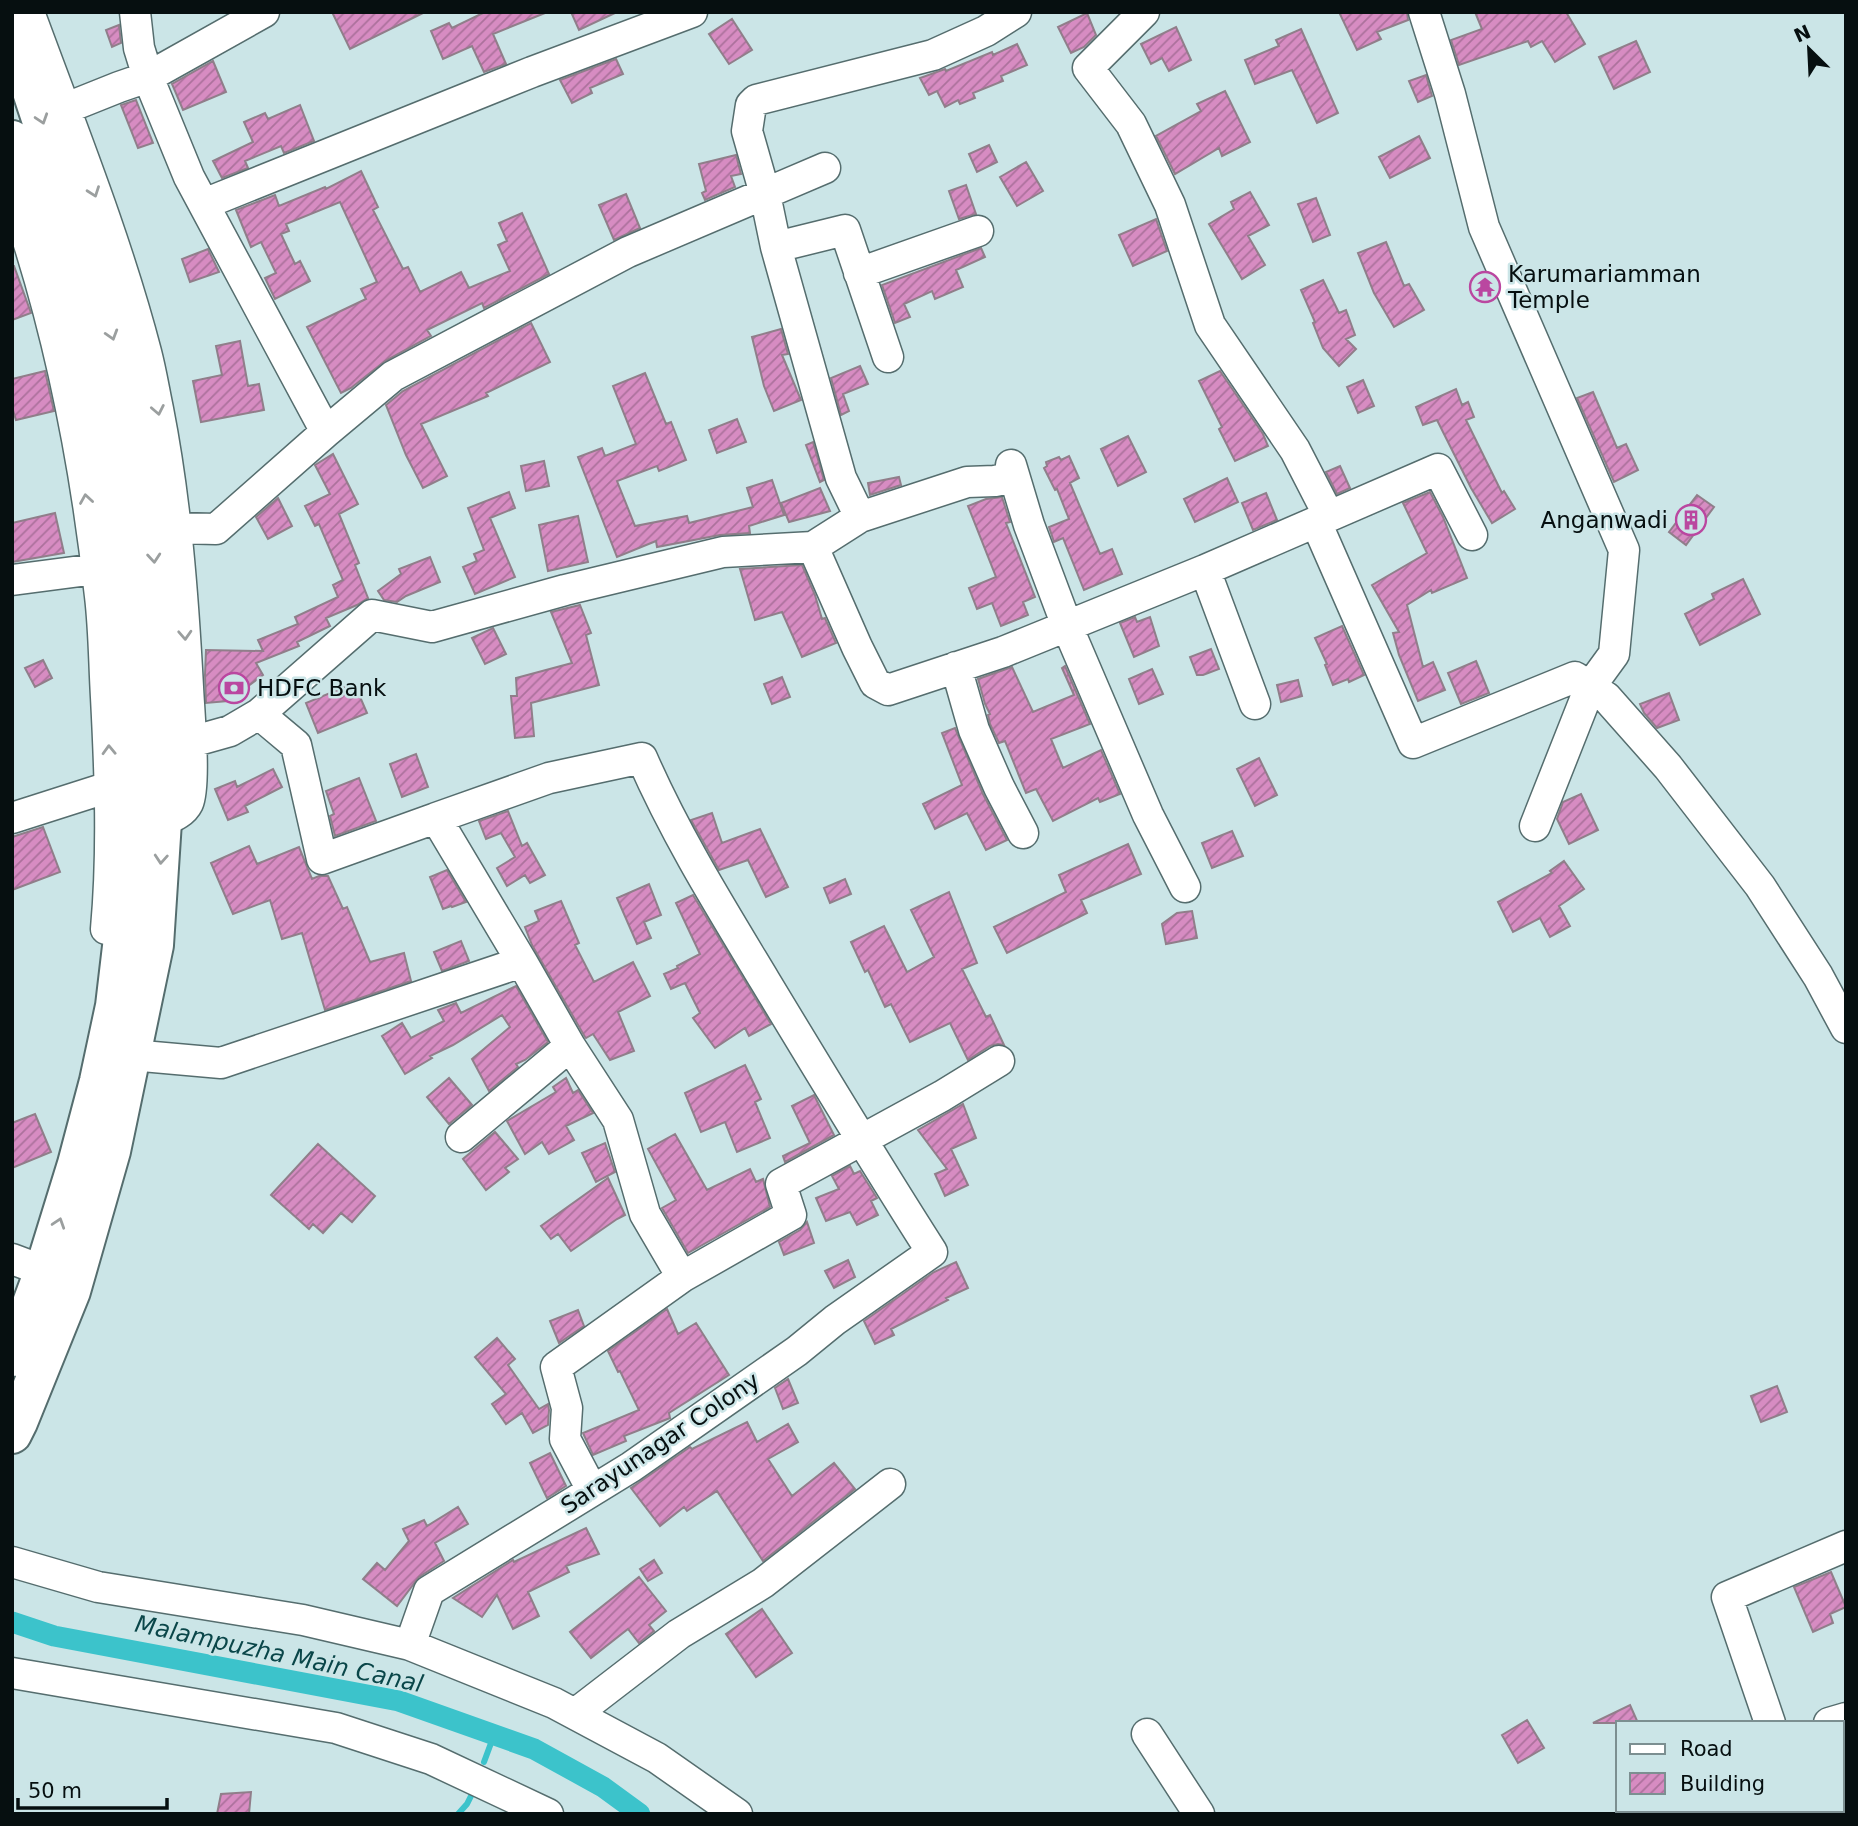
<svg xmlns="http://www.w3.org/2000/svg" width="1858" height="1826" viewBox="0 0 1858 1826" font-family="'DejaVu Sans',sans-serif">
<defs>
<pattern id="building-hatch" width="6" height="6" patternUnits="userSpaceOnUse" patternTransform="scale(1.75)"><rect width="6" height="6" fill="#d78cc2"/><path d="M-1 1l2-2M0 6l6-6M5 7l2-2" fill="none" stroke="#ac719c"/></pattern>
</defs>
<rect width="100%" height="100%" fill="#cbe5e7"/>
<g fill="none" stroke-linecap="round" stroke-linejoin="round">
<!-- stream -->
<path stroke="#3cc3cb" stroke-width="6" d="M484,1762L494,1735
M458,1814L467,1804L471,1796"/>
<!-- canal -->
<path stroke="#3cc3cb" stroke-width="21" d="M12,1622L54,1636L399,1701L534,1749L603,1787L640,1814"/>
</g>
<!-- building -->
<path fill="url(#building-hatch)" stroke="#907e8a" stroke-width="2" d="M332,12H425L350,49Z
M485,12L545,13L493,34L506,64L484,72L472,46L443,59L431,31L449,23L452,28Z
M571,12H617L579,30Z
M1339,12H1407L1408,20L1377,32L1381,39L1357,50Z
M1475,12H1566L1585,44L1555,62L1542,41L1531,47L1528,41L1459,65L1451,40L1482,29Z
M1087,13L1096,35L1084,47L1071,53L1058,27Z
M732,19L752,50L729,64L709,34Z
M119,25L121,43L112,47L106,30Z
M1176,27L1191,60L1169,71L1162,58L1151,64L1141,44Z
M1301,29L1338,113L1317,123L1292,70L1255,84L1245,60L1279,46L1276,40Z
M1636,41L1650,72L1614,89L1599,57Z
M1017,44L1027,65L1001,76L1003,81L973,93L975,98L960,104L958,100L945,107L937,91L929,95L920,78L945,69L946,71L992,52L993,55Z
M616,59L623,74L590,88L592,93L572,103L560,80Z
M213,61L226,92L183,110L172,84Z
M1426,75L1432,96L1418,102L1409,81Z
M1225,91L1250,142L1222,156L1219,148L1175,174L1156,136L1201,111L1197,104Z
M136,100L153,143L138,148L121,105Z
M300,105L314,141L284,153L281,146L245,161L248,168L222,178L213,161L253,142L244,122L265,113L268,119Z
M1419,136L1430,158L1390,178L1379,157Z
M989,145L997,162L977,172L969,154Z
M736,155L741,174L731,176L735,187L705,200L702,193L706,191L699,164Z
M1026,162L1043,191L1017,206L1000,177Z
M361,171L378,207L373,210L403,269L408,267L420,292L461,272L469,288L510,271L498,245L507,241L499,223L522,213L549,274L484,308L482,303L427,330L431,336L385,361L351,388L341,393L307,327L366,299L361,289L377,282L340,202L286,224L289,231L281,234L295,264L300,261L310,281L275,299L265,278L276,273L261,242L251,247L236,210L275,195L279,206L325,187L326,189Z
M966,185L976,214L959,219L949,191Z
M1250,192L1269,225L1248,236L1265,265L1242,279L1209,224L1234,209L1231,202Z
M626,194L640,228L614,240L599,205Z
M1316,198L1330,235L1313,242L1298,204Z
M1156,219L1167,251L1133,266L1119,235Z
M1386,242L1404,286L1409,284L1424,310L1394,327L1374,293L1358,253Z
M981,248L985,257L956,270L963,287L935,299L932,291L904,304L910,317L895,323L882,285Z
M208,249L219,272L190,282L182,259Z
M12,266H14L31,313L12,320Z
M1323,280L1339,313L1346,310L1355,335L1346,339L1356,349L1339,366L1323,348L1313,323L1315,322L1301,290Z
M531,323L550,362L486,393L488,396L421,424L447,476L423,488L406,455L386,405L403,391Z
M781,329L788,354L782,355L801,400L774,411L764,386L752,337Z
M240,341L248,386L259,384L264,410L201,422L193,381L222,375L216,346Z
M860,366L868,384L843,394L849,411L841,415L831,378Z
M45,371L54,411L16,420L12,407V379Z
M1220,371L1263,434L1268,446L1235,461L1219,429L1222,427L1199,381Z
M645,373L666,424L671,422L686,460L659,471L657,466L617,481L635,526L687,516L689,523L753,507L747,488L772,480L784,515L749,526L750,533L720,535L657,547L656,541L617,557L578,457L602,448L605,456L636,444L613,386Z
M1363,380L1374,406L1358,413L1347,387Z
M1456,389L1462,405L1468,402L1474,417L1466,420L1502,493L1504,491L1515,509L1492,523L1471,488L1437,420L1423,425L1416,407Z
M1593,392L1617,448L1626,444L1638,470L1614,482L1577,398Z
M737,419L746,442L717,453L709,430Z
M1128,436L1146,472L1118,486L1101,449Z
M813,442L824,480L820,482L806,445Z
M333,454L358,504L339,514L359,563L355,565L368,598L357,605L326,618L330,626L297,642L299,646L256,663L263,675L228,701L206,703L205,675L206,650L263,651L258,640L298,624L295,617L338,597L333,585L343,580L319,524L315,526L305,506L330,494L315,465Z
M1069,456L1079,478L1070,483L1100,554L1112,549L1122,574L1084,590L1063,538L1054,542L1049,527L1069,519L1057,489L1055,490L1044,468L1047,466L1046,462L1059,457L1061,460Z
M544,461L549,486L526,491L521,466Z
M1340,466L1350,488L1337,494L1326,472Z
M899,477L901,485L870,495L868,483Z
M1227,478L1238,502L1195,522L1184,499Z
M820,488L830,511L789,522L781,503Z
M509,492L515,508L490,518L515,577L475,594L463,567L477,561L474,554L484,550L468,508Z
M1430,492L1443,517L1467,578L1432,593L1431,590L1407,605L1423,667L1433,662L1445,690L1418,701L1399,655L1393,633L1399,632L1372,585L1427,553L1403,503Z
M1266,493L1277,520L1253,530L1242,503Z
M1697,495L1714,507L1686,545L1669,532Z
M1002,497L1010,522L1006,523L1035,597L1023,602L1028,615L1001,626L992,603L977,609L969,588L996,577L968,506L986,499Z
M278,498L292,526L268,539L256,517Z
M55,513L64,553L12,562V523Z
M578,516L588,562L548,571L539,525Z
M430,557L440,582L406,596L397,602L384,600L378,591L401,574L399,569Z
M802,565L815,595L822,619L825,618L836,643L802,657L782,612L755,620L740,569Z
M1743,579L1760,614L1700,645L1685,614L1714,599L1712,594Z
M580,605L591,633L586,635L599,685L531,703L534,736L515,738L511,696H517L516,678L572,663L551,612Z
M1135,617L1137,622L1150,617L1159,646L1134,657L1120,623Z
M1342,626L1364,675L1349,682L1348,679L1333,685L1325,665L1327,664L1315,638Z
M493,628L506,654L485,664L472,638Z
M1211,649L1219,669L1203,675H1197L1190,657Z
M43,660L52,678L35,687L25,668Z
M1476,661L1489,693L1461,704L1448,673Z
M1065,666L1090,724L1051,739L1063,768L1101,750L1120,794L1100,802L1098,798L1053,821L1036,789L1026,793L1005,741L999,743L990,724L988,715L990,714L985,704L978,679L1012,667L1033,712L1074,695L1062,668Z
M1152,669L1163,694L1139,704L1129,679Z
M782,677L790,697L772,704L764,684Z
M1298,680L1302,696L1281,702L1277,685Z
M354,683L367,713L318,733L306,703Z
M1669,693L1679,720L1657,728L1644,713L1640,704Z
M955,728L983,794L1007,840L986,850L967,813L935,829L923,804L962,785L942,733Z
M416,754L428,787L402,797L390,764Z
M1259,758L1277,795L1255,806L1237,769Z
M273,769L282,787L245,806L248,812L228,820L215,789L235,781L237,787Z
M359,778L376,821L335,836L330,816L334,814L326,791Z
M1581,794L1598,830L1569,844L1557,819L1563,802Z
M508,811L522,846L527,843L545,875L530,883L525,875L507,886L497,868L515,857L501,833L486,839L479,821Z
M712,813L722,843L760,829L788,887L766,897L748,860L719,870L691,820Z
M43,827L60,872L12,890V837Z
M1232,831L1243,856L1212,868L1202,843Z
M1128,844L1141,874L1081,900L1087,913L1007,953L994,927L1066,892L1059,875Z
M249,846L257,864L299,847L312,879L319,876H328L343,909L347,907L370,962L404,953L411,981L325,1010L302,933L282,939L270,900L233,914L211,863Z
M1564,861L1584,889L1559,906L1570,926L1550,937L1540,918L1513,932L1498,902L1552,873L1550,871Z
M447,870L466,902L452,907L451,906L443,909L430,877Z
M845,879L851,894L830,903L824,888Z
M649,884L661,915L644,922L651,938L637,944L617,898Z
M949,892L977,963L962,969L986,1017L990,1015L1004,1045L998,1044L990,1046L968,1060L950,1023L910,1042L891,1004L885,1007L868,970L865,972L851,942L884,926L907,972L934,957L911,910Z
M693,895L771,1024L749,1036L745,1028L715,1048L693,1018L700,1013L685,983L671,989L664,974L678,968L677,966L700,954L676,903Z
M561,901L579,943L575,945L594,982L633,962L650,996L618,1012L634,1051L610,1060L593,1034L586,1038L585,1037L532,945L525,927L539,921L535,911Z
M1192,911L1197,938L1166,944L1162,924L1177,913Z
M461,941L469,961L442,971L434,952Z
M516,986L548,1042L525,1060L516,1064L518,1067L489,1091L472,1059L510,1027L502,1015L453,1045L430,1056L432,1058L405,1074L382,1036L402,1023L411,1038L444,1021L438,1010L456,1003L461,1013Z
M745,1065L761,1099L755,1102L770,1138L737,1152L725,1122L701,1132L685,1093Z
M449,1078L472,1105L449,1124L427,1097Z
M566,1078L573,1093L578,1090L593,1113L566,1126L574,1140L549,1154L542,1142L525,1154L507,1121L556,1092L553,1087Z
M814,1095L834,1135L785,1162L783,1156L810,1143L792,1106Z
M963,1104L976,1138L951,1149L968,1185L945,1196L935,1174L947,1169L918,1130Z
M35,1114L51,1152L12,1168V1123Z
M495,1132L518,1159L505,1168L509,1172L486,1190L463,1159Z
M675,1134L707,1190L750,1169L756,1182L763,1179L770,1207L688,1253L662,1208L676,1200L648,1149Z
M605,1143L615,1172L596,1182L582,1153Z
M318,1144L375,1196L352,1222L341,1213L323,1233L313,1224L309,1229L271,1195Z
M850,1166L854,1174L860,1171L877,1198L871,1201L878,1215L857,1225L850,1212L826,1221L816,1198L839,1189L832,1176Z
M608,1178L625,1215L617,1219L571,1251L558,1234L551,1239L541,1226Z
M807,1222L814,1243L784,1255L779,1242L800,1230Z
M848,1260L855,1277L834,1288L825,1271Z
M956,1262L968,1288L946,1298L948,1300L891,1329L894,1335L875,1344L864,1321L934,1272Z
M667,1309L678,1334L696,1323L729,1375L669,1413L670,1418L624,1436L626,1441L593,1455L583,1433L639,1410L620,1371L618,1372L608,1351Z
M578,1310L584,1326L559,1343L550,1321Z
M497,1338L515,1359L508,1365L539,1409L548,1404L549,1410L548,1425L533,1433L522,1413L506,1424L492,1404L506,1394L475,1357Z
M788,1379L798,1403L783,1409L775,1388Z
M1777,1386L1787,1412L1761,1422L1751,1396Z
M747,1422L757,1442L788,1424L798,1442L768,1459L792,1496L834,1463L855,1489L763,1561L717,1491L687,1511L684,1507L660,1526L631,1488L690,1447L692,1449Z
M550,1453L566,1486L547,1498L530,1463Z
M458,1507L468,1524L435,1543L444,1561L419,1577L397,1606L363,1579L377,1563L385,1570L409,1541L403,1529L424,1520L427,1526Z
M586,1528L599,1554L566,1566L569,1572L528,1592L539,1616L513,1629L497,1595L482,1617L453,1598L513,1560L514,1562Z
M654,1560L662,1573L648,1581L640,1569Z
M1831,1572L1846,1607L1830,1614L1833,1623L1813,1632L1794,1587Z
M639,1577L666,1611L649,1625L654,1631L639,1643L628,1629L591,1658L570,1632Z
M762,1609L792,1653L756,1677L726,1634Z
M1630,1705L1638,1723H1593Z
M1527,1720L1544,1748L1518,1763L1502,1735Z
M251,1792L249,1814H217L221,1794Z"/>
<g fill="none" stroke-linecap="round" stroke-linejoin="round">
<!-- minor casing -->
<g stroke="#556d6e" stroke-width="33">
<path id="minor" d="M29,12C70,124 116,237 146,352C151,371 154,390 158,409C176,501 183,594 188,687C189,710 196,785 188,803C183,813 172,817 163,821
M135,12L139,48L148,77L189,177L326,432
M1144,12L1088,68L1131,124L1170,205L1210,325L1295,450L1329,516
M1424,12L1450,94L1484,227L1624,550L1614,654L1590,687L1535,826
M64,109L119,87L148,77L264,12
M12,193C58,323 85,459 100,596C104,629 104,663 106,697C110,774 113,852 106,929
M204,204L532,72L692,12
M776,247L845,230L888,357
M859,273L978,231
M1011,465L1029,525L1067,626L1148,815L1185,887
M860,517L841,478L776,247L765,194L747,131L751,105L756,100L933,55L986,31L1016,12
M1316,522L1413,743L1575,677L1606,697L1668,767L1760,886L1818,976L1846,1028
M177,528L216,529L326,432L393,376L628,252L825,168
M813,547L860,517L967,482L995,481L1014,477
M1205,570L1255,704
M12,580L96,569
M956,667L974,730L999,787L1023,833
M191,742L230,731L259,714
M12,818L109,787
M522,962L436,818L322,859L296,745L259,714L372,615L432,627L565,590L723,552L813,547L857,647L875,683L888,690L1003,652L1205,570L1438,469L1472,535
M131,1055L221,1063L522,962L570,1046L618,1120L645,1214L682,1277L791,1215L781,1184L942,1096L999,1061
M461,1137L570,1046
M12,1259L44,1271
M592,1490L565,1439L567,1408L556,1367L682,1277
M12,1562L98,1587L303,1620L410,1645L554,1703L657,1758L737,1814
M410,1645L429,1591L631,1467L797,1351L835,1320L932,1252C875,1163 820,1072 765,981C721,908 676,836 642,758L549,778L436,818
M12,1673L336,1728L431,1759L548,1814
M575,1714L679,1634L763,1583L890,1484
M1770,1723L1727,1597L1846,1546
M1829,1723L1846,1718
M1147,1734L1199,1814
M1652,1814L1653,1810"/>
</g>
<!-- highway casing -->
<g stroke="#556d6e" stroke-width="42">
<path id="highway" d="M12,31L114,340L150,512L167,744L154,945L111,1151L71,1291L18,1422L12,1434
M12,140L46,219L79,324L100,404L110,455L129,592L136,791L131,870L115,1006L99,1081L77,1164L44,1271L12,1357"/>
</g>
<!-- minor -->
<use href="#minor" stroke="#fff" stroke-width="30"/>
<!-- highway -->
<use href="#highway" stroke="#fff" stroke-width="38"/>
</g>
<!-- one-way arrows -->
<defs><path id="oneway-chevron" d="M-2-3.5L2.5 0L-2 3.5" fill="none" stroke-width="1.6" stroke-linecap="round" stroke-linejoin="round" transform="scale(1.75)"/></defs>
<g stroke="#9b9f9f">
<use href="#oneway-chevron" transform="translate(42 119) rotate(72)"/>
<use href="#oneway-chevron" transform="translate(94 192) rotate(70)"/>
<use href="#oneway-chevron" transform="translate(112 335) rotate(73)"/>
<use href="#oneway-chevron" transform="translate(158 410) rotate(79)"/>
<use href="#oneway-chevron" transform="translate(86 499) rotate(-99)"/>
<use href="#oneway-chevron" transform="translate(154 558) rotate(85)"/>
<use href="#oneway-chevron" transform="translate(185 635) rotate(87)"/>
<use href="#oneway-chevron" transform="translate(109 750) rotate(-92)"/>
<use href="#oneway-chevron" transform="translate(161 859) rotate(94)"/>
<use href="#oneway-chevron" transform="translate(59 1223) rotate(-72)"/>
</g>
<!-- icons -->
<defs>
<g id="temple-ring" transform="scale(1.575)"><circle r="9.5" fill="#cbe5e7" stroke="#ba47a0" stroke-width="1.5"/><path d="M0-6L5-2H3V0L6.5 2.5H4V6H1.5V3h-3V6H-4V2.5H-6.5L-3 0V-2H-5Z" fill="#ba47a0"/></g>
<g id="building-ring" transform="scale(1.575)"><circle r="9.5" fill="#cbe5e7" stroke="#ba47a0" stroke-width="1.5"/><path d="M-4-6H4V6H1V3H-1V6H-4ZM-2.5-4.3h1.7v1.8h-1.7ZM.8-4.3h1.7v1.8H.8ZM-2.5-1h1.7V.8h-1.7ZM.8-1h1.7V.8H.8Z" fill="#ba47a0"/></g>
<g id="bank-ring" transform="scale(1.575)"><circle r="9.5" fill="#cbe5e7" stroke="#ba47a0" stroke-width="1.5"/><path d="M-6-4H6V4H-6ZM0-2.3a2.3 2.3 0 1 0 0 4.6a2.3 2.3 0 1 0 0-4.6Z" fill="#ba47a0"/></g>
</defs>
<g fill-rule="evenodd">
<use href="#temple-ring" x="1485" y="287"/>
<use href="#building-ring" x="1691" y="520"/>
<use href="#bank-ring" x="234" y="688"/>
</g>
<g text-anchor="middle" stroke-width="5" stroke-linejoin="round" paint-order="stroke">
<!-- poi labels -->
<g font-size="23" fill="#060f10" stroke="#cbe5e7" text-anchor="start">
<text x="1508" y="282">Karumariamman<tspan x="1508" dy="26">Temple</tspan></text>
<text x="1668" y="528" text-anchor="end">Anganwadi</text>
<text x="257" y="696">HDFC Bank</text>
</g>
<!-- street labels -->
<g font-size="23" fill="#060f10" stroke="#cbe5e7">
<text transform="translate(660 1443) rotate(-34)" y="8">Sarayunagar Colony</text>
</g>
<!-- water labels -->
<g font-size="24" font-style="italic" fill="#0a4649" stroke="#cbe5e7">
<text transform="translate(279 1654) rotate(12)" y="8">Malampuzha Main Canal</text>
</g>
</g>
<!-- border -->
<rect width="1858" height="1826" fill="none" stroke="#060f10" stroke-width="28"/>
<!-- legend -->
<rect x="1616" y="1721" width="228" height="91" fill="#cbe5e7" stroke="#7c8f91" stroke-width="2"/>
<rect x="1630" y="1744" width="35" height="10" fill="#ffffff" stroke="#7c8f91" stroke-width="2"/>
<text x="1680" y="1756" font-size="21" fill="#060f10">Road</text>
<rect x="1630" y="1773" width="35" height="21" fill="url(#building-hatch)" stroke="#7c8f91" stroke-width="2"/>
<text x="1680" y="1791" font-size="21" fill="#060f10">Building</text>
<!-- north arrow -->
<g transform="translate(1809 49) rotate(336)" stroke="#cbe5e7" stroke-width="5" paint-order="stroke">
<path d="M0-5L12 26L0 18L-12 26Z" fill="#060f10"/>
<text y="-10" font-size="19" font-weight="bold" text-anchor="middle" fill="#060f10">N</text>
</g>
<!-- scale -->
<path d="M18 1798v10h149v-10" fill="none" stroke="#060f10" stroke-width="3.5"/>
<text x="28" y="1798" font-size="21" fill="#060f10" stroke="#cbe5e7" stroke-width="5" paint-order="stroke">50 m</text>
</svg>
